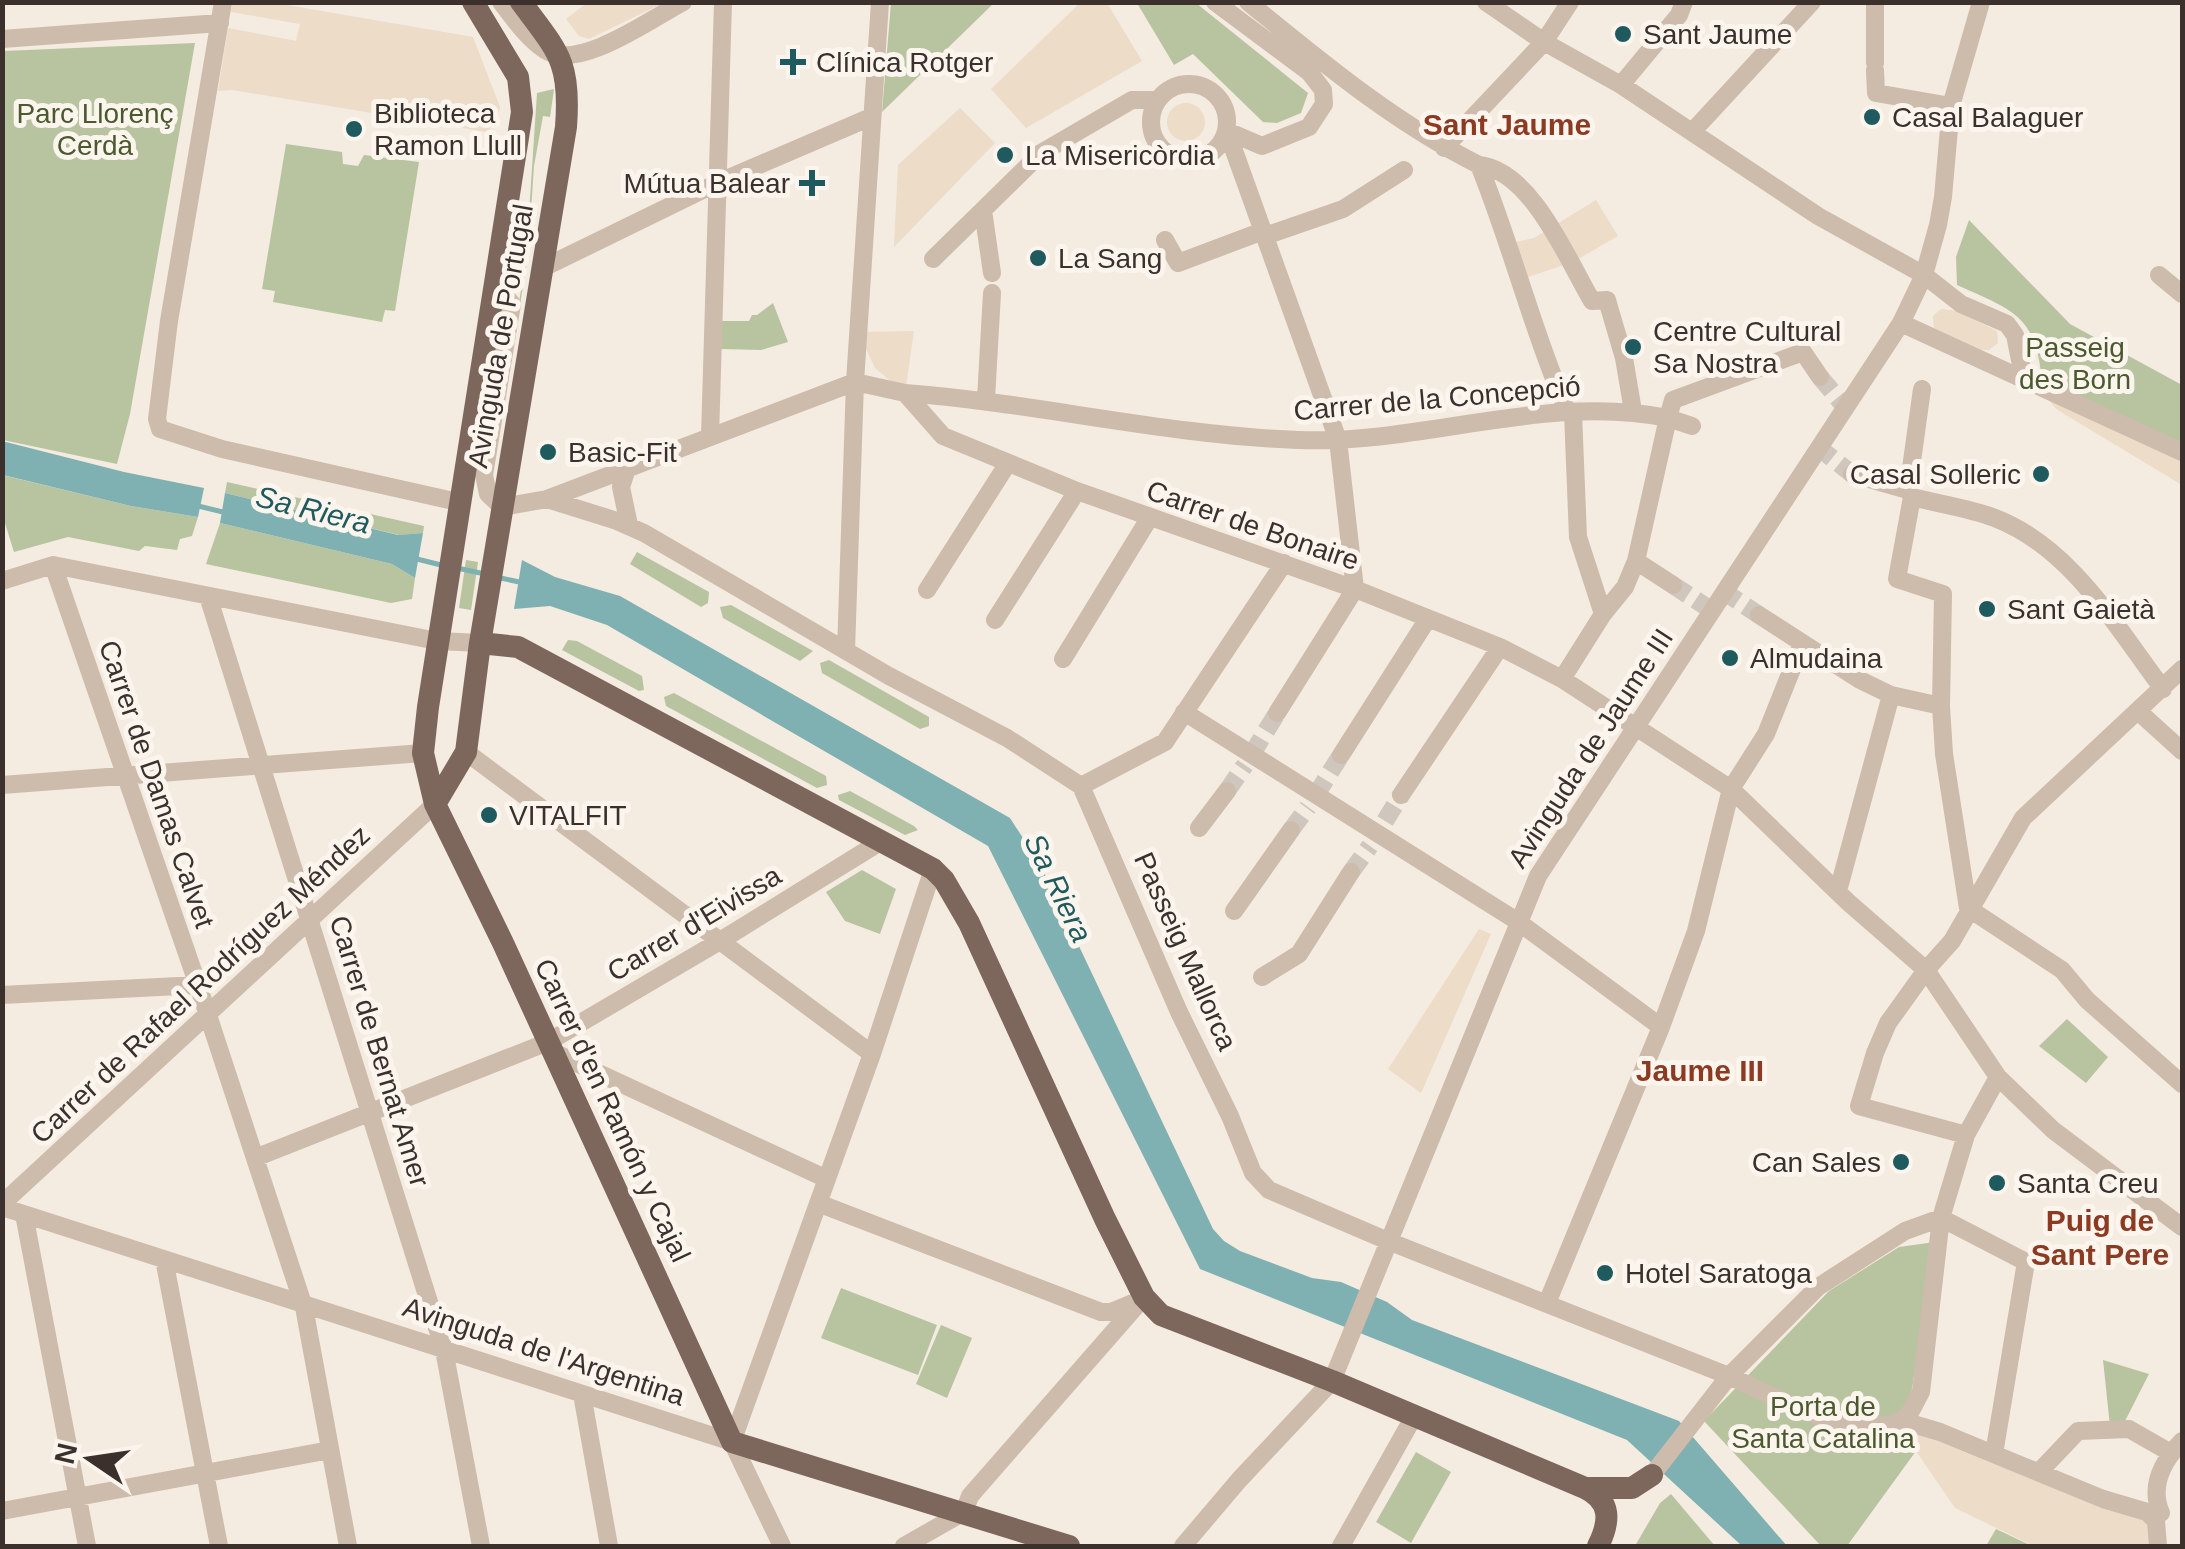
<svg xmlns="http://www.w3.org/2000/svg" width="2185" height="1549" viewBox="0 0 2185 1549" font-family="Arial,sans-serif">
<rect width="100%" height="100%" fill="#f4ebe1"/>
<!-- green -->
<path fill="#b8c4a0" d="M891,2L994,3L882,112L891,3Z
M1137,3H1196L1308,93L1301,113L1277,123L1263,122L1193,54L1174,65Z
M195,43L130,414L117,464L3,440V51Z
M554,89L550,117L543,116L534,166L528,256L494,462L526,258L537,93Z
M286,144L342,152L343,164L358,166L364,155L419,162L395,311L385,310L382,322L273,302L275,291L262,289Z
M1969,220L2070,324L2182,385V445L2042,384C2037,316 2015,311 1957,285L1956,257Z
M773,303L788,342L761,350L721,349L722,321H749L752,315H757Z
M2,475L131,506L198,517L192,536L180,539L177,550L145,546L139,551L68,537L14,552L3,517Z
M227,482L424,526L423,533L399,535L225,493Z
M220,523L392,564L415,578L412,599L391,603L206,564Z
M637,552L709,592L708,603L701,607L630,564Z
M466,560L478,562L471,610L459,608Z
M731,605L813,651L800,661L723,618L720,607Z
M568,640L577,641L642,676L644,690L639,691L562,650Z
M829,660L929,717V726L920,729L822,673L820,663Z
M674,693L826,776L827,785L817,788L666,706L664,697Z
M850,791L914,826L918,830L905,835L839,800L838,795Z
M862,870L896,889L880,934L845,921L826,892Z
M2067,1019L2108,1057L2086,1083L2039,1046Z
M1935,1242L1906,1427L1916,1451L1847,1546H1821L1704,1421L1829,1291L1899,1247Z
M841,1288L937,1325L918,1375L821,1338Z
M941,1325L972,1338L947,1398L916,1384Z
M2103,1360L2149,1374L2125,1421L2110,1426Z
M1416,1452L1451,1472L1411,1543L1376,1522Z
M1671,1494L1715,1546H1635L1660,1503Z
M1996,1529L2032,1546H1986Z"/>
<!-- plaza -->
<path fill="#ecdcc8" d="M588,2H663V3L589,39L579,36L566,19Z
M1081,2L1107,3L1142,61L1026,128L991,89Z
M232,3L287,5L473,37L500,107L496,123L487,132L232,90L218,91L228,28L296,41L300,24L231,12Z
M1167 122a19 19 0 1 1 38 0a19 19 0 1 1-38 0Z
M960,108L995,143L894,247L898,165Z
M1596,200L1618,236L1573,262L1525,278L1512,243L1534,238Z
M1941,309L1958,311L1997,331L1998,343L1989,350H1981L1934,329L1933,316Z
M914,331L905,393L875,368L858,332Z
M2045,395L2182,457V485L2056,409Z
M1479,929L1491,934L1421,1093L1388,1069Z
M1908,1416L2153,1508L2164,1546H2034L1955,1508L1916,1451Z"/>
<!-- water -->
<path fill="#7fb0b2" d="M2,441L124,472L204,488L198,517L131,506L3,475Z
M225,493L398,535L423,533L415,578L392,564L220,523Z
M522,560L555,577L620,596L1010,818L1041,866L1213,1229L1224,1241L1240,1251L1312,1278L1341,1282L1387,1302L1412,1320L1679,1421L1787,1546H1742L1627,1440L1200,1269L988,846L607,625L550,606L514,609Z"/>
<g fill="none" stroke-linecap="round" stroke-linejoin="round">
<!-- stream -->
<path stroke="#7fb0b2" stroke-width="5" d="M194,505L227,513
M413,558L441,565
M457,568L485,574
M496,577L524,583"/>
<!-- minor-tunnel -->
<path stroke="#cfc6bd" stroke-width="18" stroke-dasharray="18 9" stroke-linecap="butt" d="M1820,377L1845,407
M1818,447L1852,474
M1673,585L1711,610
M1723,591L1759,615
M1252,754L1277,713
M1227,791L1245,765
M1316,795L1341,755
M1385,821L1401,795
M1291,830L1308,807
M1351,872L1370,846"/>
<!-- minor -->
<path stroke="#cdbbac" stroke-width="18" d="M223,2L169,321L157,419L160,429L222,449L458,502
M501,2C514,19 527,38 545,50C578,72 651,19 683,2
M1215,2L1309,72L1323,90L1324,104L1309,127L1262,146L1227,131
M1248,2C1322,62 1393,122 1479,165C1512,247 1533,332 1568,413
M1486,2L1544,42L1621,85L1818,216L1924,275L1961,304L2007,324L2015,335L2024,380
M2,39L220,23
M1875,63V2
M1875,70L1876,93L1951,106
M1151 122a38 38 0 1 1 76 0a38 38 0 1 1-76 0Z
M1621,85L1679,15L1684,2
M1227,131L1338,440L1355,589L1277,713
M1692,132L1812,2
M1444,148L1544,42L1570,2
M1479,165C1532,171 1567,259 1592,301L1607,300L1624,358L1633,411
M983,210L992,273
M1265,236L1343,209L1404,170
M1165,240L1178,263L1263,231
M933,259L1041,153L1132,100H1158
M543,268L717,183L871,117
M2159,275L2182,294
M494,282L512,304L484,475L488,494L502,507L547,499L855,382
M1901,323L2182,452
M855,382L905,393L943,436L1077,491L1355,589L1500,647L1562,679L1731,789L1848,902L1926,970L1998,1077L2053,1130L2182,1227
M1922,389L1908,490L1912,497L1897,579L1943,594L1941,706L1944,754L1968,908
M905,393C1036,403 1166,435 1298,440C1421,445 1546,393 1668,418L1673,400L1803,352L1820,377
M986,399L992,293
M1573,413L1578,537L1603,614
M710,437L723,2
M627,469L621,487L629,525
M1852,474L1908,490
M1912,497C1939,504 1969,508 1995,518C2072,548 2116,627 2163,689
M547,499L617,521L644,533L889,676L1007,738L1081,786L1179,1012L1230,1116L1253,1173L1269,1190L1388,1241L1729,1376L1652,1475
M1636,561L1673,585
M53,565L203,1000L304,1307L348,1546
M2,581L53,565L437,641L480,643
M927,590L1008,463
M208,596L444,1350L481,1546
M1759,615L1860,680L1891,695L1941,706
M995,620L1077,491
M846,651L855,382L880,2
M1063,659L1150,517
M1562,679L1603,614L1625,587L1636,561L1668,418L1692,426
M1184,712L1517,921L1661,1027
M2139,712L2182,751
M466,752L872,1054
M1341,755L1427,620
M2,785L423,753
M1081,786L1165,742L1284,563
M1401,795L1500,647
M1199,828L1227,791
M1838,891L1891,695
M1968,908L2062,970L2087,1000L2182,1084
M1234,911L1291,830
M1262,977L1299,954L1351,872
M2,995L198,985
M553,1052L827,1179
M1966,1135L1859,1106L1875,1053L1888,1023L1926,970L1952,941L2023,818L2182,669
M255,1158L548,1042L720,941L880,842
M818,1203L1101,1312H1111L1135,1302
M2,1204L435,804
M2,1207L732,1442
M24,1214L87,1546
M1941,1218L1921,1392C1916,1400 1912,1413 1904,1418C1860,1447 1773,1395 1729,1376L1818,1287L1905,1231Z
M164,1259L219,1546
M1547,1303L1661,1027L1696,931L1731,789L1766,734L1802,644
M582,1394L609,1546
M1908,1416L1913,1424L1940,1432L2103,1499L2147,1512L2156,1521L2158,1546
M732,1442L872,1054L933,869
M732,1442L782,1546
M1994,1454L2026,1262L1941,1218L1966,1135L1998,1077
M2039,1472L2078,1431L2129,1429L2171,1453
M2,1511L330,1450
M2161,1513C2149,1486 2163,1461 2182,1441
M904,1546L964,1512L970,1496L1144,1297
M1183,1546L1239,1480L1332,1381L1538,876L1901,323L1924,275L1938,225L1943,197L1951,106L1981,2
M1341,1546L1413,1418"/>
<!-- major -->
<path stroke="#7d675c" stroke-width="22" d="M473,2L518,77L522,112L428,707L423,753L435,804L503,943L732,1442L1069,1546
M480,643L518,647L933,869L944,880L969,923L1105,1219L1144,1297L1161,1315L1332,1381L1585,1488H1632L1652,1475
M435,804L466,752L480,643L566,127C571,61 558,52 521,2
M1585,1488C1612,1501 1610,1522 1598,1546"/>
</g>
<!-- markers -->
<g fill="#1f5a5e" stroke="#fbf5ee" stroke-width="4">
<circle cx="1623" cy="34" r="10"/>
<path d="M788 47h10v10h10v10h-10v10h-10v-10h-10v-10h10z"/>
<circle cx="1872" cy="117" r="10"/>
<circle cx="354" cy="129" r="10"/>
<circle cx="1005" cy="155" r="10"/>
<path d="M807 168h10v10h10v10h-10v10h-10v-10h-10v-10h10z"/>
<circle cx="1038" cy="258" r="10"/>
<circle cx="1633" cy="347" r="10"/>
<circle cx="548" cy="452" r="10"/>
<circle cx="2041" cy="474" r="10"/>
<circle cx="1987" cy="609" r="10"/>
<circle cx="1730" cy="658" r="10"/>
<circle cx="489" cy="815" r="10"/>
<circle cx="1901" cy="1162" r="10"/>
<circle cx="1997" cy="1183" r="10"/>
<circle cx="1605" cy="1273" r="10"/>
</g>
<g text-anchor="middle" stroke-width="10" stroke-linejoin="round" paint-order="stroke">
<!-- poi labels -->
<g font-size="28" fill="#3b302b" stroke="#fbf5ee" text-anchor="start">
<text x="1643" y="44">Sant Jaume</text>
<text x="816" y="72">Clínica Rotger</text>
<text x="374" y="123">Biblioteca<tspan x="374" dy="32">Ramon Llull</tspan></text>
<text x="1892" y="127">Casal Balaguer</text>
<text x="1025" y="165">La Misericòrdia</text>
<text x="790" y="193" text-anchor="end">Mútua Balear</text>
<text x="1058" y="268">La Sang</text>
<text x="1653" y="341">Centre Cultural<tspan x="1653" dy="32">Sa Nostra</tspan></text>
<text x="568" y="462">Basic-Fit</text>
<text x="2021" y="484" text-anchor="end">Casal Solleric</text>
<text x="2007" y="619">Sant Gaietà</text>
<text x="1750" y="668">Almudaina</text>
<text x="509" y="825">VITALFIT</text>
<text x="1881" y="1172" text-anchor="end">Can Sales</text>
<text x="2017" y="1193">Santa Creu</text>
<text x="1625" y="1283">Hotel Saratoga</text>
</g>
<!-- park labels -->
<g font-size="28" fill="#4a5a2e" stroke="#fbf5ee">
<text x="95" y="123">Parc Llorenç<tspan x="95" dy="32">Cerdà</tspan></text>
<text x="2075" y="357">Passeig<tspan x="2075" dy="32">des Born</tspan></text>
<text x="1823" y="1416">Porta de<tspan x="1823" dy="32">Santa Catalina</tspan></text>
</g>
<!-- street labels -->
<g font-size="28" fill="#3b302b" stroke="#fbf5ee">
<text transform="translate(500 336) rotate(-80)" y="10">Avinguda de Portugal</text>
<text transform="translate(1437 398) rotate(-5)" y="10">Carrer de la Concepció</text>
<text transform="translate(1253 525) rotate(19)" y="10">Carrer de Bonaire</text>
<text transform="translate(1590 748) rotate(-57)" y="10">Avinguda de Jaume III</text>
<text transform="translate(157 784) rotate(71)" y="10">Carrer de Damas Calvet</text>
<text transform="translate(694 923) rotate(-31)" y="10">Carrer d'Eivissa</text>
<text transform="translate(1186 951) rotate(66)" y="10">Passeig Mallorca</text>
<text transform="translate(200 984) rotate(-43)" y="10">Carrer de Rafael Rodríguez Méndez</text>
<text transform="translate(380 1051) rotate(73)" y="10">Carrer de Bernat Amer</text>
<text transform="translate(613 1110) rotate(65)" y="10">Carrer d'en Ramón y Cajal</text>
<text transform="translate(544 1351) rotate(18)" y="10">Avinguda de l'Argentina</text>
</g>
<!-- neighbourhood labels -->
<g font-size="30" font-weight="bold" fill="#8c3b22" stroke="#fbf5ee">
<text x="1507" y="135">Sant Jaume</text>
<text x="1700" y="1081">Jaume III</text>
<text x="2100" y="1231">Puig de<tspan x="2100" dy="34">Sant Pere</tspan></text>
</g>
<!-- water labels -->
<g font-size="30" font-style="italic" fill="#1f5a5e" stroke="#fbf5ee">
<text transform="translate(313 510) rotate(14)" y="10">Sa Riera</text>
<text transform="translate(1058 888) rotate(64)" y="10">Sa Riera</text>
</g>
</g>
<!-- border -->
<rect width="2185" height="1549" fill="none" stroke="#3b302b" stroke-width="10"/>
<!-- north arrow -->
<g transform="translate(90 1459) rotate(283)" stroke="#fbf5ee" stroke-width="8" paint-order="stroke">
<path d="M0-8L18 38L0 25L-18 38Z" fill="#3b302b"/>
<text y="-15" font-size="28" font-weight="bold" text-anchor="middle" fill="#3b302b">N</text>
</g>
</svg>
